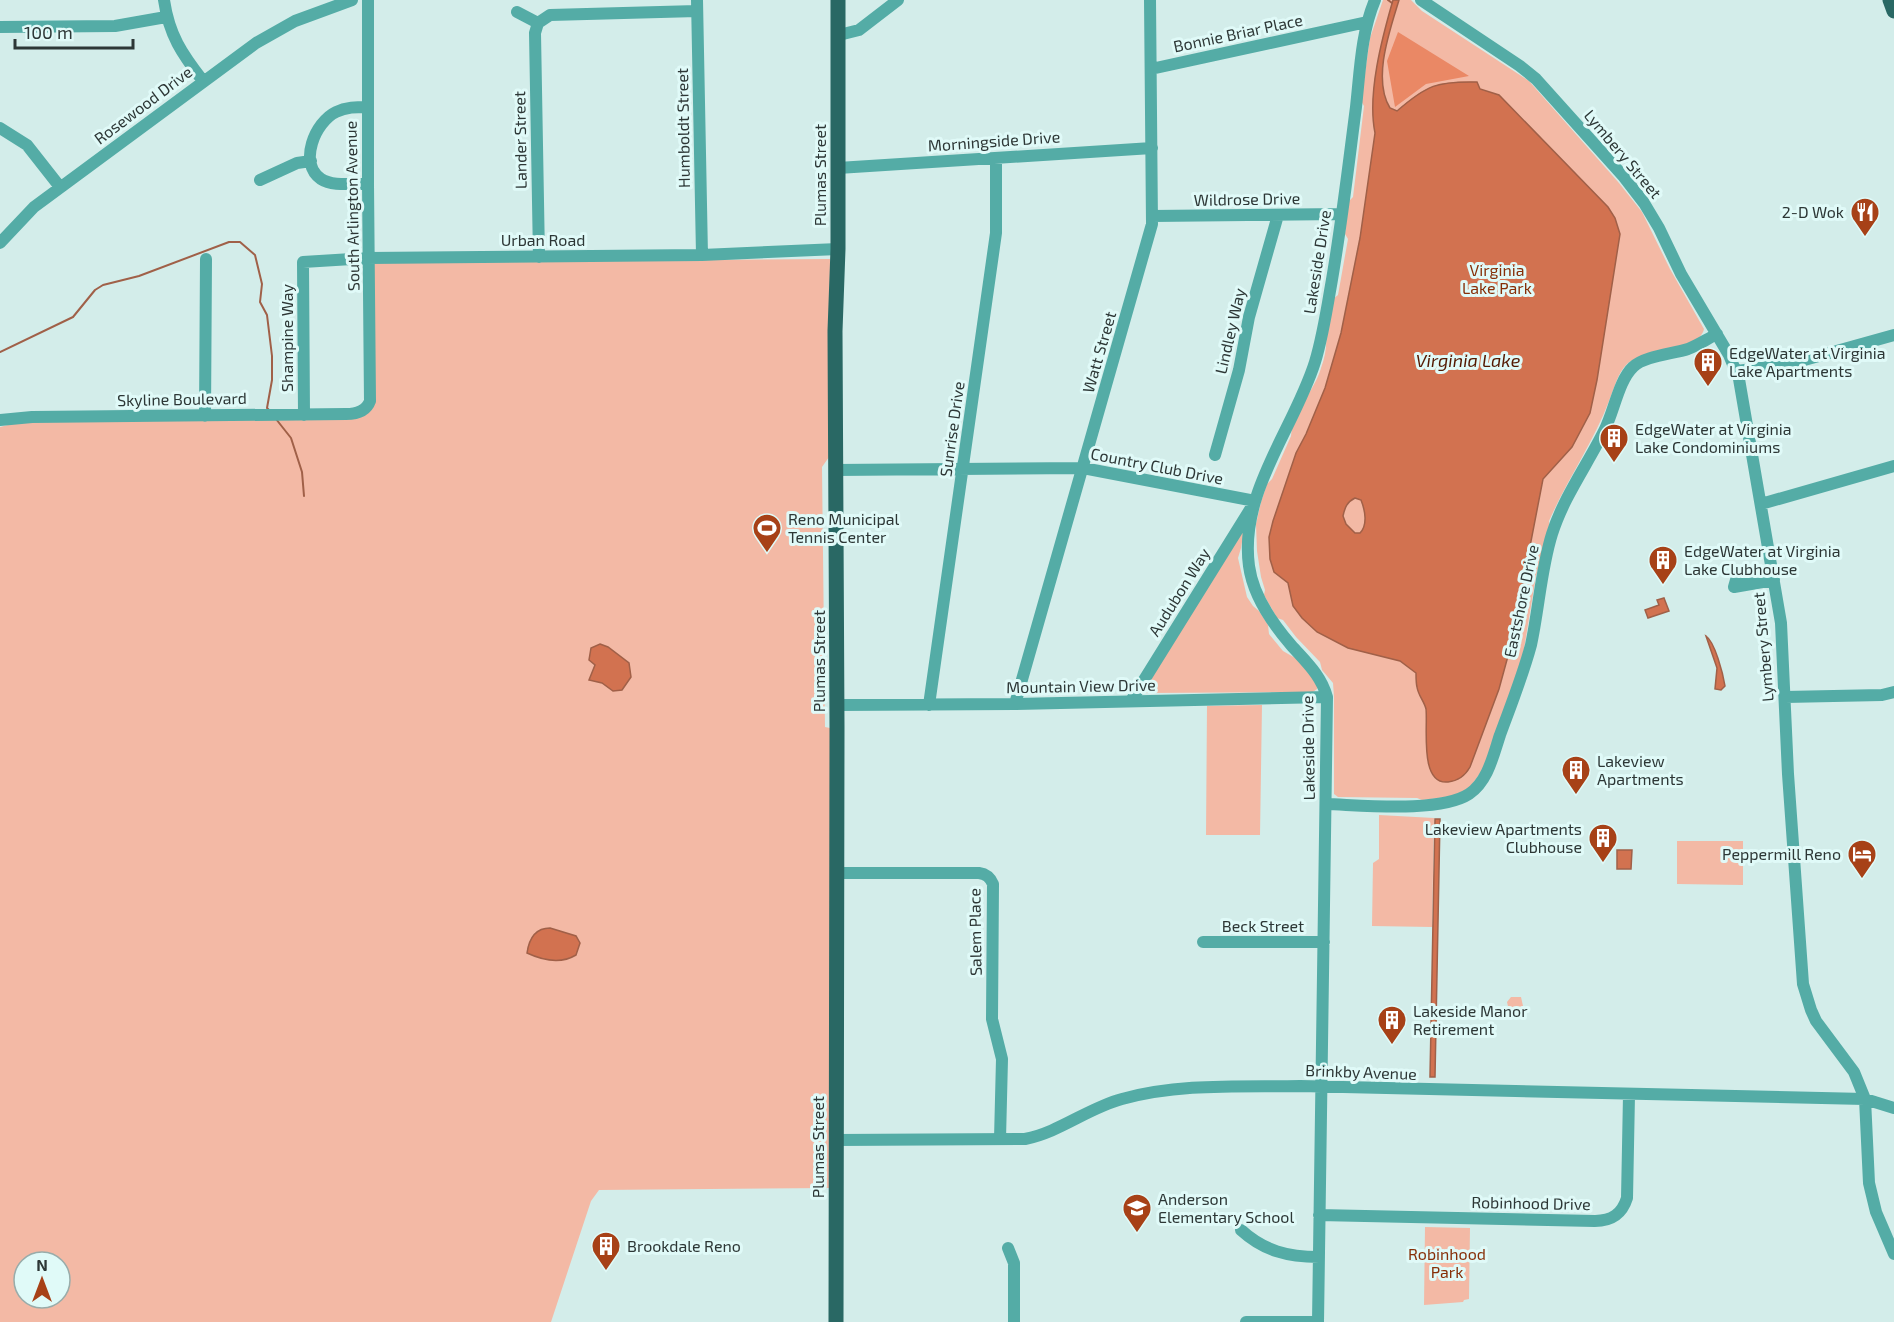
<svg xmlns="http://www.w3.org/2000/svg" width="1894" height="1322" viewBox="0 0 1894 1322" font-family="'Exo 2',sans-serif">
<rect width="100%" height="100%" fill="#d3edea"/>
<!-- green -->
<path fill="#f3b9a5" fill-rule="evenodd" d="M1383,0H1411L1422,11L1529,81L1619,183L1642,212L1670,269L1704,329C1700,351 1643,350 1627,364C1618,372 1614,389 1609,401C1593,443 1567,480 1549,521L1550,527L1536,576L1523,655L1484,768L1470,787L1455,796L1422,800L1417,798L1338,797L1334,794V697L1333,683L1322,670L1320,662L1296,637L1283,620L1277,618L1264,595L1265,590L1261,577L1257,551L1256,524L1261,502L1267,484L1272,479L1291,436C1293,410 1314,392 1321,368C1325,357 1327,347 1326,336C1326,324 1331,310 1333,299L1338,295L1348,239L1345,234L1348,202L1353,197L1364,106L1361,101L1370,38Z
M830,259L829,457L822,467L825,727L830,728V1188L599,1190L591,1201L551,1322H0V427L16,423L368,410L374,262ZM24,1262H60V1298H24Z
M1245,524L1241,548L1238,558L1247,597L1253,606L1259,611L1268,625L1269,634L1283,651L1297,659L1318,685L1317,689L1313,692L1145,693L1144,691Z
M1262,705L1260,835H1206L1207,706Z
M1379,815L1434,818L1432,927L1372,926L1373,863L1379,859Z
M1677,841H1743V885L1677,884Z
M1511,997H1521L1525,1015L1515,1018L1510,1015L1507,1002Z
M1425,1227L1470,1228L1469,1299L1464,1300L1463,1302L1424,1305Z"/>
<!-- forest -->
<path fill="#ea8865" d="M1398,32L1469,76L1426,84L1395,107L1387,61Z"/>
<!-- water -->
<path fill="#d27250" stroke="#a06048" stroke-width="1.5" fill-rule="evenodd" d="M1393,0H1399C1390,30 1372,79 1390,108L1397,111C1427,85 1437,81 1477,82L1480,89L1499,95L1608,207L1615,218L1620,234L1597,380L1590,413L1572,447L1543,479L1511,645L1499,689L1470,767C1465,776 1458,781 1448,782C1419,785 1428,727 1426,709C1424,701 1418,695 1417,687C1416,683 1416,678 1416,673L1400,661L1348,648L1317,632L1302,618L1293,606L1288,583L1274,572L1270,559L1269,537L1273,521L1296,453L1306,434L1325,388L1341,333L1360,238L1375,133C1367,94 1382,38 1393,0ZM1355,498L1361,500C1365,510 1368,525 1360,533H1355L1346,524L1343,516C1345,507 1347,502 1355,498Z
M1664,598L1669,611L1648,618L1645,610L1659,605L1657,600Z
M1706,636C1715,642 1723,674 1725,686L1721,690L1715,689L1717,668Z
M600,644L608,647L629,663L631,677L622,690L613,691L602,683L589,680L595,665L589,660L591,648Z
M1435,819H1440L1435,1077H1430Z
M1617,850H1632L1631,869H1617Z
M550,928L576,936L580,943L576,955C561,964 542,960 527,953C529,939 535,928 550,928Z"/>
<g fill="none" stroke-linecap="round" stroke-linejoin="round">
<!-- stream -->
<path stroke="#a06048" stroke-width="2" d="M1388,0L1392,3
M0,352L73,317L95,290L103,285L139,276L229,242H240L255,255L262,284L260,302L267,315L272,356V380L267,408L269,410
M276,419L291,438L302,472L304,496"/>
<!-- minor -->
<path stroke="#54aca6" stroke-width="12" d="M164,0C169,35 182,54 203,81
M697,0L702,255
M1421,0L1520,66L1536,79L1624,177L1644,203L1659,228L1681,274L1729,355L1739,379L1781,623L1788,774L1803,984L1811,1010L1816,1021L1854,1072L1865,1099L1869,1183L1876,1212L1894,1254
M517,12L538,23
M0,27L115,26L166,17
M839,35L859,30L898,0
M1151,69L1367,22
M368,107C356,107 346,107 336,112C315,122 298,163 321,179C333,187 354,183 368,184
M0,128L27,145L60,187
M838,168L1152,148
M260,180L297,163L311,161
M1152,216L1342,214
M0,243L34,207L256,43L295,21L352,0
M539,257L535,33L538,23L550,15L697,11
M1737,371L1790,364L1894,335
M304,415L303,262L368,258L702,255L838,249
M205,416L206,259
M0,420L32,417L346,414C356,414 366,412 370,401L368,184V0
M1215,455L1239,370L1249,317L1278,215
M835,470L1083,468L1255,501
M1761,504L1894,466
M1773,570L1741,576L1736,580L1734,587L1774,580
M1785,697L1882,695L1894,692
M1131,701L1251,508
M1015,704L1152,224L1150,0
M837,705L1015,704L1327,697
M929,705L996,233V158
M1326,804C1361,805 1440,813 1469,794C1488,781 1493,756 1500,735C1511,705 1523,675 1531,645C1539,608 1541,569 1552,534C1564,496 1588,464 1605,429C1614,411 1619,380 1633,367C1644,356 1673,354 1688,349C1698,345 1707,339 1717,334
M837,873H979C986,874 990,877 993,884L992,1019L1002,1059L1000,1139
M1203,942H1324
M836,1140L1025,1139C1060,1132 1088,1108 1122,1099C1179,1083 1241,1087 1300,1086L1865,1099L1894,1108
M1319,1215L1595,1221C1612,1221 1622,1214 1627,1198L1629,1095
M1241,1230C1264,1251 1288,1257 1319,1257
M1008,1248L1014,1263V1322
M1246,1322H1318
M1318,1322L1327,697C1321,675 1306,662 1291,645C1272,623 1253,596 1249,566C1239,492 1294,429 1315,362C1322,339 1326,315 1330,291C1341,230 1348,168 1356,107C1360,71 1361,33 1375,0"/>
<!-- major -->
<path stroke="#296864" stroke-width="15" d="M1890,0L1894,11
M836,1322L837,727L835,331L838,249V0"/>
</g>
<!-- icons -->
<defs>
<g id="restaurant-pin" transform="scale(1.5)"><path d="M0 17L-7.5 6A9.5 9.5 0 1 1 7.5 6Z" fill="#a74117" stroke="#e0faf8"/><path d="M-5-6h1v4h1v-4h1v4h1v-4h1v5L-1.5 .5V6h-2V.5L-5-1ZM5-6V6H3V1.5H1.5Q1.5-4 5-6Z" fill="#fff"/></g>
<g id="building-pin" transform="scale(1.5)"><path d="M0 17L-7.5 6A9.5 9.5 0 1 1 7.5 6Z" fill="#a74117" stroke="#e0faf8"/><path d="M-4-6H4V6H1V3H-1V6H-4ZM-2.5-4.3h1.7v1.8h-1.7ZM.8-4.3h1.7v1.8H.8ZM-2.5-1h1.7V.8h-1.7ZM.8-1h1.7V.8H.8Z" fill="#fff"/></g>
<g id="stadium-pin" transform="scale(1.5)"><path d="M0 17L-7.5 6A9.5 9.5 0 1 1 7.5 6Z" fill="#a74117" stroke="#e0faf8"/><path d="M0-5a6.5 5 0 1 0 0 10a6.5 5 0 1 0 0-10ZM-3.5-1.8h7v3.6h-7Z" fill="#fff"/></g>
<g id="hotel-pin" transform="scale(1.5)"><path d="M0 17L-7.5 6A9.5 9.5 0 1 1 7.5 6Z" fill="#a74117" stroke="#e0faf8"/><path d="M-6-4.5h1.5V1H6V5H4.5V3h-9V5H-6ZM-4 0a1.8 1.8 0 1 1 3.6 0ZM.5 0V-2.5h3Q6-2.5 6 0Z" fill="#fff"/></g>
<g id="school-pin" transform="scale(1.5)"><path d="M0 17L-7.5 6A9.5 9.5 0 1 1 7.5 6Z" fill="#a74117" stroke="#e0faf8"/><path d="M0-5L7-2L0 1L-7-2ZM-4 1L0 2.5L4 1V4Q0 6-4 4Z" fill="#fff"/></g>
</defs>
<g fill-rule="evenodd">
<use href="#restaurant-pin" x="1865" y="212"/>
<use href="#building-pin" x="1708" y="362"/>
<use href="#building-pin" x="1614" y="438"/>
<use href="#stadium-pin" x="767" y="528"/>
<use href="#building-pin" x="1663" y="560"/>
<use href="#building-pin" x="1576" y="770"/>
<use href="#building-pin" x="1603" y="838"/>
<use href="#hotel-pin" x="1862" y="854"/>
<use href="#building-pin" x="1392" y="1020"/>
<use href="#school-pin" x="1137" y="1208"/>
<use href="#building-pin" x="606" y="1246"/>
</g>
<g text-anchor="middle" stroke-width="6" stroke-linejoin="round" paint-order="stroke">
<!-- street labels -->
<g font-size="16" fill="#2d3736" stroke="#e0faf8">
<text transform="translate(1238 33) rotate(-12)" y="6">Bonnie Briar Place</text>
<text transform="translate(143 105) rotate(-37)" y="6">Rosewood Drive</text>
<text transform="translate(683 128) rotate(-91)" y="6">Humboldt Street</text>
<text transform="translate(520 140) rotate(-91)" y="6">Lander Street</text>
<text transform="translate(994 141) rotate(-4)" y="6">Morningside Drive</text>
<text transform="translate(1623 154) rotate(50)" y="6">Lymbery Street</text>
<text transform="translate(820 175) rotate(-90)" y="6">Plumas Street</text>
<text transform="translate(1247 199) rotate(-1)" y="6">Wildrose Drive</text>
<text transform="translate(352 206) rotate(-91)" y="6">South Arlington Avenue</text>
<text x="543" y="246">Urban Road</text>
<text transform="translate(1317 262) rotate(-81)" y="6">Lakeside Drive</text>
<text transform="translate(1230 331) rotate(-77)" y="6">Lindley Way</text>
<text transform="translate(287 338) rotate(-90)" y="6">Shampine Way</text>
<text transform="translate(1099 352) rotate(-74)" y="6">Watt Street</text>
<text transform="translate(182 399) rotate(-1)" y="6">Skyline Boulevard</text>
<text transform="translate(952 429) rotate(-82)" y="6">Sunrise Drive</text>
<text transform="translate(1157 466) rotate(11)" y="6">Country Club Drive</text>
<text transform="translate(1179 592) rotate(-58)" y="6">Audubon Way</text>
<text transform="translate(1521 601) rotate(-78)" y="6">Eastshore Drive</text>
<text transform="translate(1763 647) rotate(-95)" y="6">Lymbery Street</text>
<text transform="translate(819 661) rotate(-90)" y="6">Plumas Street</text>
<text transform="translate(1081 686) rotate(-1)" y="6">Mountain View Drive</text>
<text transform="translate(1308 748) rotate(-91)" y="6">Lakeside Drive</text>
<text x="1263" y="932">Beck Street</text>
<text transform="translate(975 932) rotate(-91)" y="6">Salem Place</text>
<text transform="translate(1361 1072) rotate(2)" y="6">Brinkby Avenue</text>
<text transform="translate(818 1147) rotate(-90)" y="6">Plumas Street</text>
<text transform="translate(1531 1203) rotate(1)" y="6">Robinhood Drive</text>
</g>
<!-- poi labels -->
<g font-size="16" fill="#2d3736" stroke="#e0faf8" text-anchor="start">
<text x="1844" y="218" text-anchor="end">2-D Wok</text>
<text x="1729" y="359">EdgeWater at Virginia<tspan x="1729" dy="18">Lake Apartments</tspan></text>
<text x="1635" y="435">EdgeWater at Virginia<tspan x="1635" dy="18">Lake Condominiums</tspan></text>
<text x="788" y="525">Reno Municipal<tspan x="788" dy="18">Tennis Center</tspan></text>
<text x="1684" y="557">EdgeWater at Virginia<tspan x="1684" dy="18">Lake Clubhouse</tspan></text>
<text x="1597" y="767">Lakeview<tspan x="1597" dy="18">Apartments</tspan></text>
<text x="1582" y="835" text-anchor="end">Lakeview Apartments<tspan x="1582" dy="18">Clubhouse</tspan></text>
<text x="1841" y="860" text-anchor="end">Peppermill Reno</text>
<text x="1413" y="1017">Lakeside Manor<tspan x="1413" dy="18">Retirement</tspan></text>
<text x="1158" y="1205">Anderson<tspan x="1158" dy="18">Elementary School</tspan></text>
<text x="627" y="1252">Brookdale Reno</text>
</g>
<!-- park labels -->
<g font-size="16" fill="#862f08" stroke="#e0faf8">
<text x="1497" y="276">Virginia<tspan x="1497" dy="18">Lake Park</tspan></text>
<text x="1447" y="1260">Robinhood<tspan x="1447" dy="18">Park</tspan></text>
</g>
<!-- water labels -->
<g font-size="18" font-style="italic" fill="#541800" stroke="#e0faf8">
<text x="1468" y="367">Virginia Lake</text>
</g>
</g>
<!-- north arrow -->
<g transform="translate(42 1280)"><circle r="28" fill="#e0faf8" stroke="#98acaa" stroke-width="1.5"/>
<path d="M0-4.5L10 22L0 15L-10 22Z" fill="#a74117"/>
<text y="-9" font-size="16" font-weight="bold" text-anchor="middle" fill="#2d3736">N</text>
</g>
<!-- scale -->
<path d="M15 39v9h118v-9" fill="none" stroke="#2d3736" stroke-width="3"/>
<text x="24" y="39" font-size="18" fill="#2d3736" stroke="#e0faf8" stroke-width="4.5" paint-order="stroke">100 m</text>
</svg>
